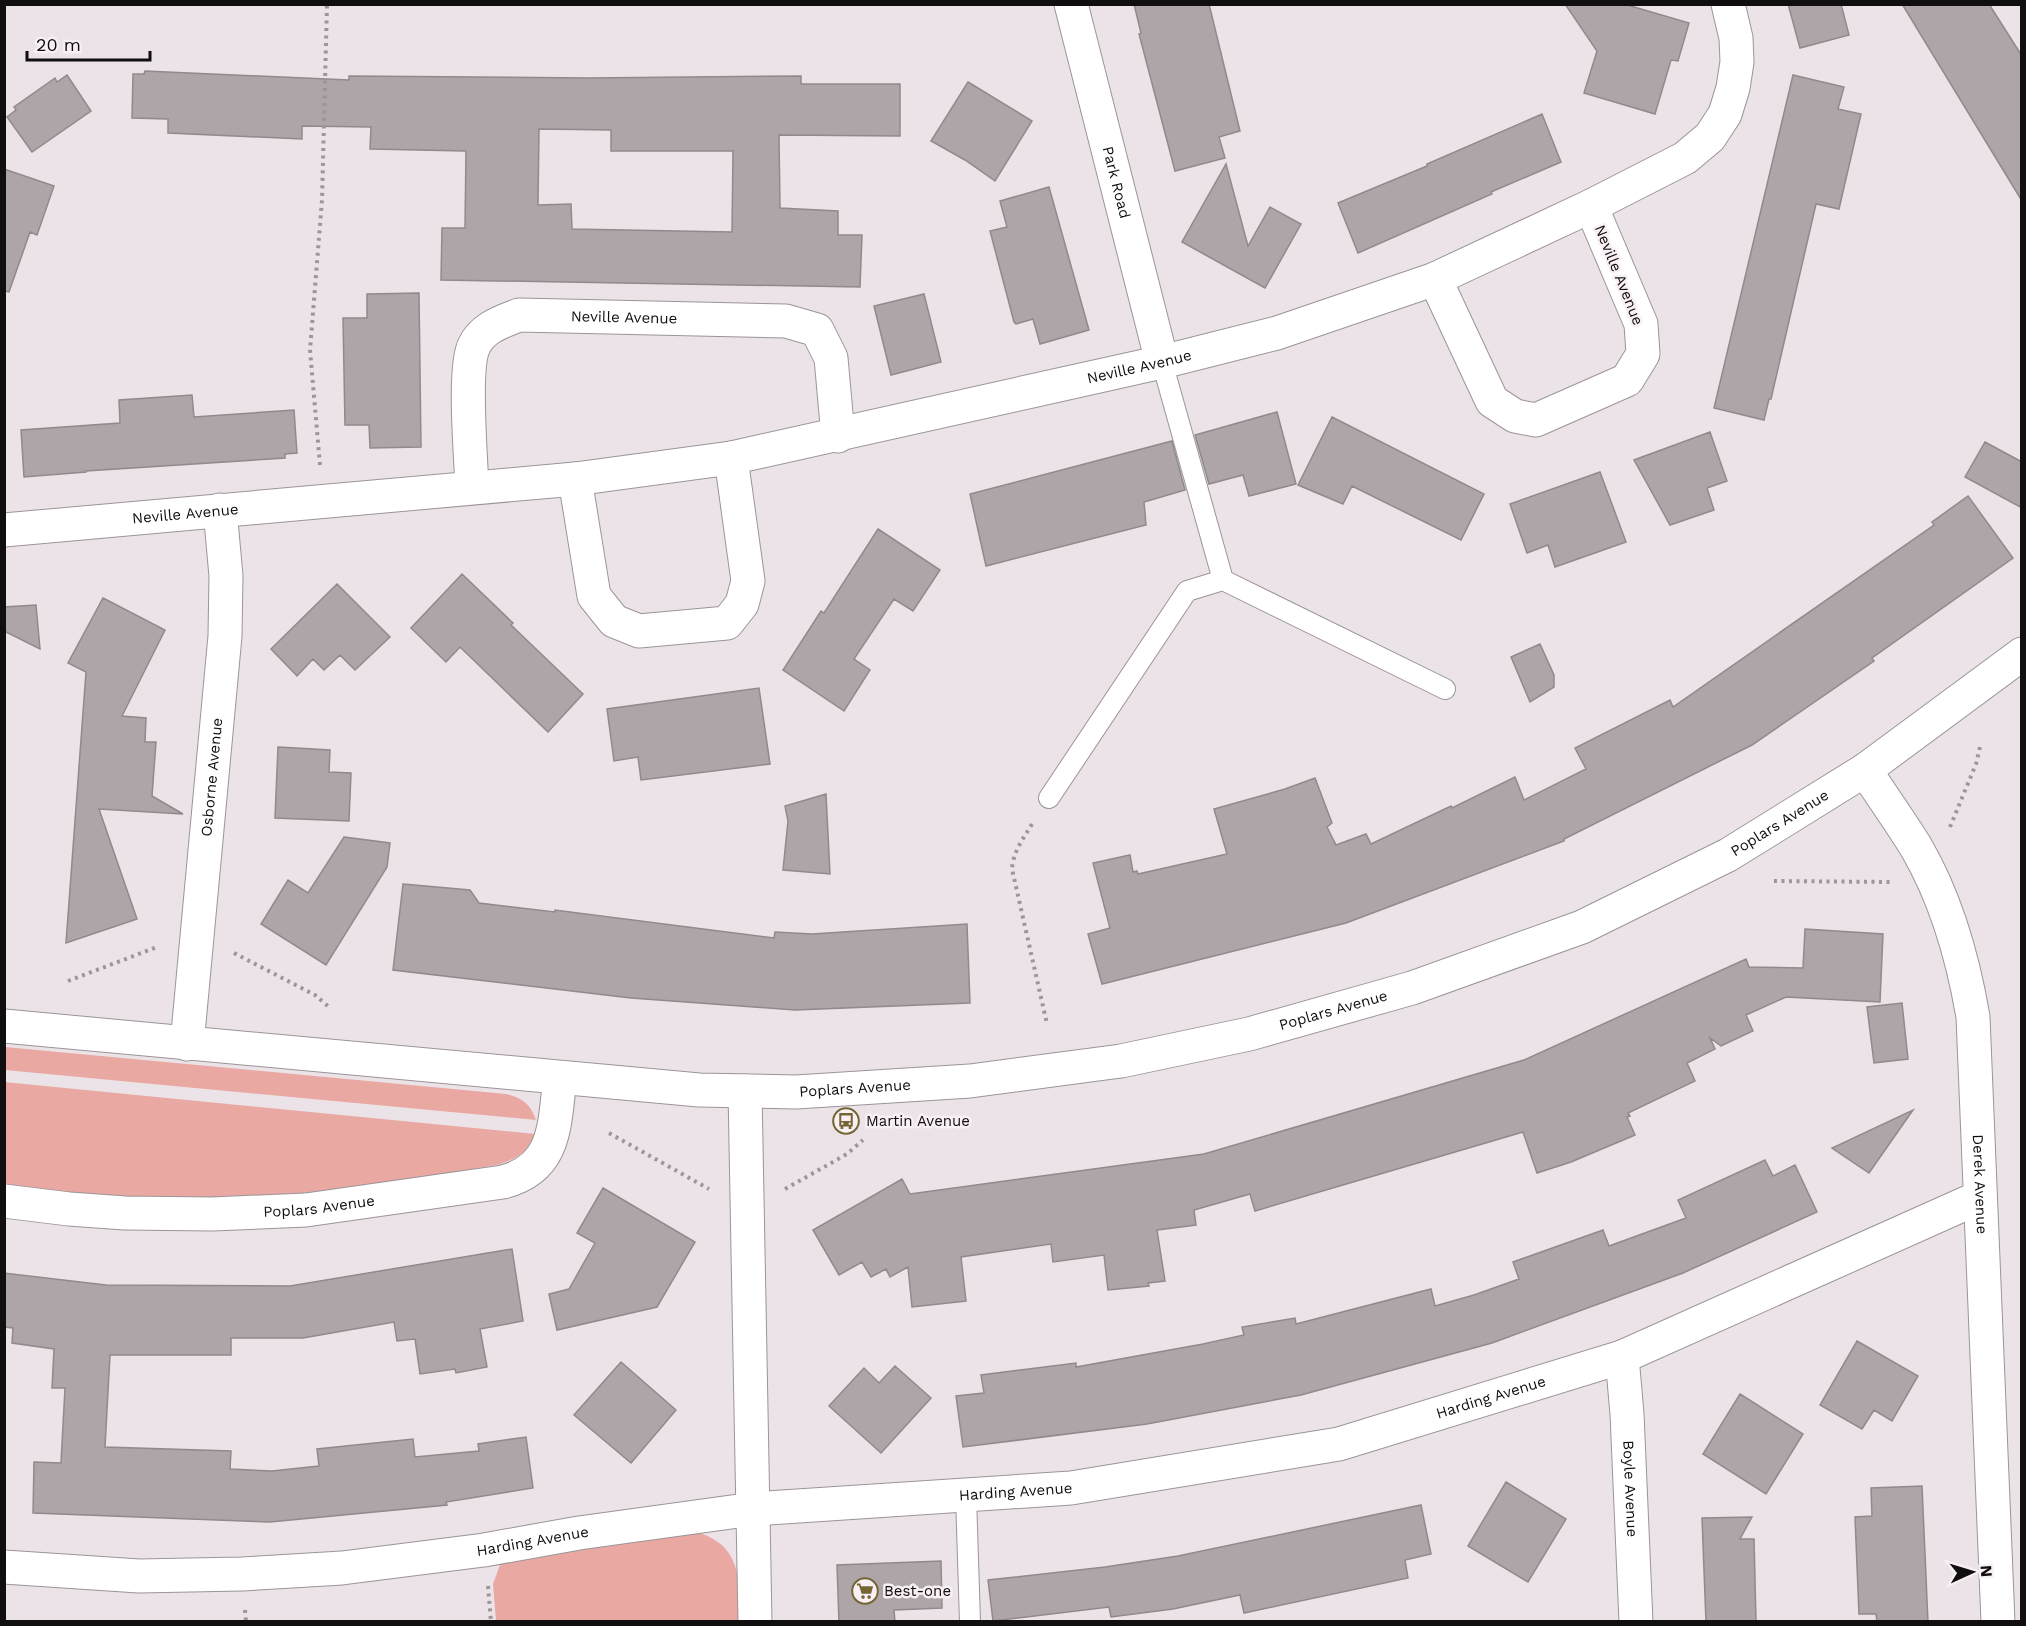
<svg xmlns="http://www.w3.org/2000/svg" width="2026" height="1626" viewBox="0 0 2026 1626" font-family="'Work Sans',sans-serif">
<rect width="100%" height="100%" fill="#ebe3e8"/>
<!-- green -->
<path fill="#e9a9a2" d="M5,1047L506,1094C521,1097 531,1104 536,1120L5,1070Z
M4,1082L535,1134C529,1153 515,1159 497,1165L345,1190L214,1199L81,1195L5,1185Z
M689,1530C742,1542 739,1576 741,1621H496L493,1584L501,1562Z"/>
<!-- building -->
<path fill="#ada5a7" stroke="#91898b" stroke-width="1.5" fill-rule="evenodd" d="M1134,4H1209L1240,131L1219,137L1225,158L1175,171L1139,34L1141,33Z
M1565,4H1624L1689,23L1678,61L1671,60L1655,114L1584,93L1597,51Z
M1788,4H1841L1849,35L1800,48Z
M1902,4H1989L2022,56V201Z
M145,71L349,80V76L588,78L801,76V84H900V136L779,135L780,208L838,211V235H862L860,287L441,280L442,228H465L466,151L370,149L371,127L302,126V139L168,133V119L132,118L133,74H144ZM539,129L611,130V151H733L732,232L572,229L571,204L538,205Z
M67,75L91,111L32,152L7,117L16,110L14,107L55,78L57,82Z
M1793,75L1844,87L1838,109L1861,114L1839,209L1816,204L1771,399H1769L1764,420L1714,408Z
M968,82L1032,121L995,181L965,160L931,141Z
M1542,114L1561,162L1491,192L1492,194L1358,253L1338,203L1427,166V164Z
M1226,164L1248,246L1270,207L1301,224L1265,288L1182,242Z
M4,169L54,186L37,235L30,232L9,292L4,291Z
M1049,187L1089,330L1040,344L1033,319L1016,324L1014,322L990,231L1007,227L1000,201Z
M419,293L421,447L370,448L369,425H345L343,318H367V294Z
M924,294L941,362L891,375L874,306Z
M192,395L194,417L294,410L297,453L285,454V458L86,471V472L24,477L21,430L120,423L119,400Z
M1277,412L1296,484L1249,496L1243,475L1209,484L1195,435Z
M1332,417L1484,494L1461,540L1352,486L1343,504L1298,485Z
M1710,432L1727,481L1707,488L1714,510L1670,525L1634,460Z
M1172,441L1185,490L1144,502L1146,525L986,566L970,494Z
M1985,442L2022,462V508L1965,477Z
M1600,472L1626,542L1555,567L1548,545L1527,553L1510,504Z
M1968,496L2013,558L1872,658L1874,661L1752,745L1564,839V841L1346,923L1102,984L1088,934L1110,928L1093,863L1130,855L1133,872L1137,871L1138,874L1227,854L1214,809L1285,789L1315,778L1332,823L1327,827L1336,845L1366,834L1371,844L1451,806L1452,808L1515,777L1524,800L1586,769L1575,748L1670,700L1673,707L1934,525L1932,522Z
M878,529L940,570L913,611L894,599L854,659L870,670L844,711L783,670L821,611L824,613Z
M462,574L513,623L511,625L583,694L548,732L460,647L446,662L411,628Z
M337,584L390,637L355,670L340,655L324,670L313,659L297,676L271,649Z
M103,598L165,630L122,716L146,718L145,742H156L152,796L183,814L99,809L137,919L66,943L86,672L68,663Z
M36,605L40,649L4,631V607Z
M1540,644L1554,675V687L1530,702L1511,657Z
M759,688L770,764L641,780L638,757L614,761L607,709Z
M278,747L330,750L329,772L351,773L349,821L275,818Z
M826,794L830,874L783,870L788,821L785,806Z
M344,837L390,843L387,867L326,965L261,924L288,880L308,893Z
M403,884L470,890L479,903L555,912V910L774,938L775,932L812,934L967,924L970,1003L795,1010L631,998L393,970Z
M1805,929L1883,934L1880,1002L1786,997L1746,1015L1753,1031L1721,1046L1710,1038L1715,1049L1687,1063L1695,1081L1628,1113L1630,1116L1627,1117L1635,1135L1571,1162L1537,1173L1523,1132L1255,1211L1250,1194L1194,1210L1196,1225L1157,1230L1165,1281L1148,1283L1149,1286L1108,1290L1104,1255L1053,1262L1051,1244L961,1257L966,1301L912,1307L908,1267L890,1277L886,1269L871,1277L862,1262L839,1275L813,1230L902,1179L910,1194L1204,1154L1524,1060L1746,959L1749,967L1803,968Z
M1902,1003L1908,1059L1874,1063L1867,1007Z
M1913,1110L1869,1173L1832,1148Z
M1765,1160L1773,1176L1795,1165L1817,1212L1683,1273L1492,1343L1301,1395L1147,1424L963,1447L956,1396L984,1393L981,1375L1076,1363V1367L1203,1344L1244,1335L1242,1327L1295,1318L1296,1324L1431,1289L1435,1306L1474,1295L1519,1279L1513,1262L1603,1230L1609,1246L1686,1218L1678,1200Z
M603,1188L695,1242L657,1307L557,1330L549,1294L569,1289L595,1243L577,1233Z
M512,1249L523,1321L480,1329L487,1367L456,1373L455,1369L420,1374L415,1339L397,1341L394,1322L303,1338H231V1355H110L105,1447L231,1451L230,1469L272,1471L319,1466L317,1449L413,1439L415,1457L479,1451L478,1444L526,1437L533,1488L446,1502L447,1505L270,1522L33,1513L34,1462L61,1463L65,1388H52L54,1349L12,1343L13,1328L4,1327V1273L106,1285L290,1286Z
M1857,1341L1918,1376L1892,1421L1874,1410L1862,1429L1820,1405Z
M621,1362L676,1410L631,1463L574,1415Z
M895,1366L931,1398L881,1453L829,1406L864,1368L879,1383Z
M1740,1394L1803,1434L1766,1494L1703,1454Z
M1506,1482L1566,1519L1528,1582L1468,1546Z
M1922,1486L1928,1622H1877L1876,1614H1859L1855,1517L1872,1516L1871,1488Z
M1421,1505L1431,1554L1405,1560L1408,1578L1244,1613L1240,1595L1173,1609L1111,1617L1109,1607L993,1621L988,1580L1105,1567L1178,1556Z
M1752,1517L1740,1539H1754L1756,1622H1706L1702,1518Z
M941,1561L942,1608L894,1610L895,1622H839L837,1565Z"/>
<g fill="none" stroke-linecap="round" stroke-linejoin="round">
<!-- service casing -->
<g stroke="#9b9498" stroke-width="22">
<path id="service" d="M1162,362L1223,580L1445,689
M1049,798L1187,591L1223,580
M966,1496L970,1622"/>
</g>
<!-- minor casing -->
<g stroke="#9b9498" stroke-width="35">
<g id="minor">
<path id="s1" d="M1071,4L1162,362"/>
<path d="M1435,279L1492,401L1515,416L1536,420L1627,380L1643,354L1641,324L1591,206"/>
<path d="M575,479L594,596L614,621L639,631L727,623L742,604L748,581L731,458"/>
<path id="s2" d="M472,487C471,459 463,368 474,346C482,328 501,322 519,315L786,321L817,330L831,358L838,436"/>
<path id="s3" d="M4,530L575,479L731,458L1162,362L1277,333L1435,279L1591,206L1685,158L1710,137L1725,114L1733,88L1737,62L1736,38L1728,4"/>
<path id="s4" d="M1865,770C1882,796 1900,821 1916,847C1947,900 1963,958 1973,1017L1998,1622"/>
<path id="s5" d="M187,1044L225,636L226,576L220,510"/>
<path d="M745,1091L755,1622"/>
<path id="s6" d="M4,1201L69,1209L125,1213L212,1214L306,1210L503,1182C557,1168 554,1125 560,1078"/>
<path id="s7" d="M1622,1357L1627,1414L1636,1622"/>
<path id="s8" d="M4,1567L139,1576L242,1574L342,1568L484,1550L579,1533L753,1509L1071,1488L1339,1444L1622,1357L1980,1197"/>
</g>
</g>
<!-- tertiary casing -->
<g stroke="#9b9498" stroke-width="35">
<g id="tertiary">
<path id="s9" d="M4,1026L699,1090L796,1092L970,1081L1121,1061L1249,1034L1412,988L1582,927L1728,855L1865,770L2022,654"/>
</g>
</g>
<!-- path -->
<path stroke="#9c969a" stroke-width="4" stroke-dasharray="3 4.5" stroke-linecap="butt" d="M320,465L310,350L322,200L327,4
M1032,824C1023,839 1013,852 1012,869L1047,1024
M1950,827L1976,764L1980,747
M1774,881L1893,882
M234,953L315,995L329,1007
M68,981L157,947
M609,1133L709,1189
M785,1189L847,1154L863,1140
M488,1586L491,1622
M245,1610L246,1622"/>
<!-- service -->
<use href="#service" stroke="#fff" stroke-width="20"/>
<!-- minor -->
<use href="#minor" stroke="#fff" stroke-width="33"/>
<!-- tertiary -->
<use href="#tertiary" stroke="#fff" stroke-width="33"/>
</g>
<!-- icons -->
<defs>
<g id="bus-ring" transform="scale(1.35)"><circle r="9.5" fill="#f8f0f5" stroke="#746633" stroke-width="1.5"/><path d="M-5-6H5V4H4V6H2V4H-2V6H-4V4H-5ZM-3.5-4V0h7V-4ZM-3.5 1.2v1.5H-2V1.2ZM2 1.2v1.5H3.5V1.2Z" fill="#746633"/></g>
<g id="supermarket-ring" transform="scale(1.35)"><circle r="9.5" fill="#f8f0f5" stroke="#746633" stroke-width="1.5"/><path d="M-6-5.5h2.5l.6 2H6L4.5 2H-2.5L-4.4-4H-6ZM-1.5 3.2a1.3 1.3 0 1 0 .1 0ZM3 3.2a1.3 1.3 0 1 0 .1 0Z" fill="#746633"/></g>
</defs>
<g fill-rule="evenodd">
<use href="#bus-ring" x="846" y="1121"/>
<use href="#supermarket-ring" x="865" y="1591"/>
</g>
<g text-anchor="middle" stroke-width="5" stroke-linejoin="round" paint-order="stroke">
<!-- street labels -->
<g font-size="15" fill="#100e0f" stroke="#f8f0f5">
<text dy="5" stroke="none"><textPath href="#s1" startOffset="184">Park Road</textPath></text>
<text transform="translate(1619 275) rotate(68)" y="5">Neville Avenue</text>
<text dy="5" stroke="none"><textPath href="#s2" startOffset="303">Neville Avenue</textPath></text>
<text dy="5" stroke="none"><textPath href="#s3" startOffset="1149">Neville Avenue</textPath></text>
<text dy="5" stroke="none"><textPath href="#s3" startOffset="182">Neville Avenue</textPath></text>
<text dy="5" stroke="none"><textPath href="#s5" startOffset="268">Osborne Avenue</textPath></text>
<text dy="5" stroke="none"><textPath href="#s9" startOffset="1826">Poplars Avenue</textPath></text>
<text dy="5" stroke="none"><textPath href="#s9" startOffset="1340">Poplars Avenue</textPath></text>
<text dy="5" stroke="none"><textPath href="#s9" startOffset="854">Poplars Avenue</textPath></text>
<text dy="5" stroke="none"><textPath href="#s4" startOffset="440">Derek Avenue</textPath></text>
<text dy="5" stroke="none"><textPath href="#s6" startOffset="316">Poplars Avenue</textPath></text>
<text dy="5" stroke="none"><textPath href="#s8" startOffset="1503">Harding Avenue</textPath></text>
<text dy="5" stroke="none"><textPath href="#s7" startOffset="132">Boyle Avenue</textPath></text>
<text dy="5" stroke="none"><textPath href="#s8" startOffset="1017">Harding Avenue</textPath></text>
<text dy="5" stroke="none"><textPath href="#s8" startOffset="531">Harding Avenue</textPath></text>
</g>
<!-- poi labels -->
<g font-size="15" fill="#100e0f" stroke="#f8f0f5" text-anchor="start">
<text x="866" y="1126">Martin Avenue</text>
<text x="884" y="1596">Best-one</text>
</g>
</g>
<!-- border -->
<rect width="2026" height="1626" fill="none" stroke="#100e0f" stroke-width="12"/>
<!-- north arrow -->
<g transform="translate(1972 1572) rotate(86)" stroke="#f8f0f5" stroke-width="4.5" paint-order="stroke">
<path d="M0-4.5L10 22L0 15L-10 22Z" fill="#100e0f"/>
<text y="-9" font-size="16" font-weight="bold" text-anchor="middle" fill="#100e0f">N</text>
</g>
<!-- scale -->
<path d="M27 51v9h123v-9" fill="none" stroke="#100e0f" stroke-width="3"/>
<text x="36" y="51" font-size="18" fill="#100e0f" stroke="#f8f0f5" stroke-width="4.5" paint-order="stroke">20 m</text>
</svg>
